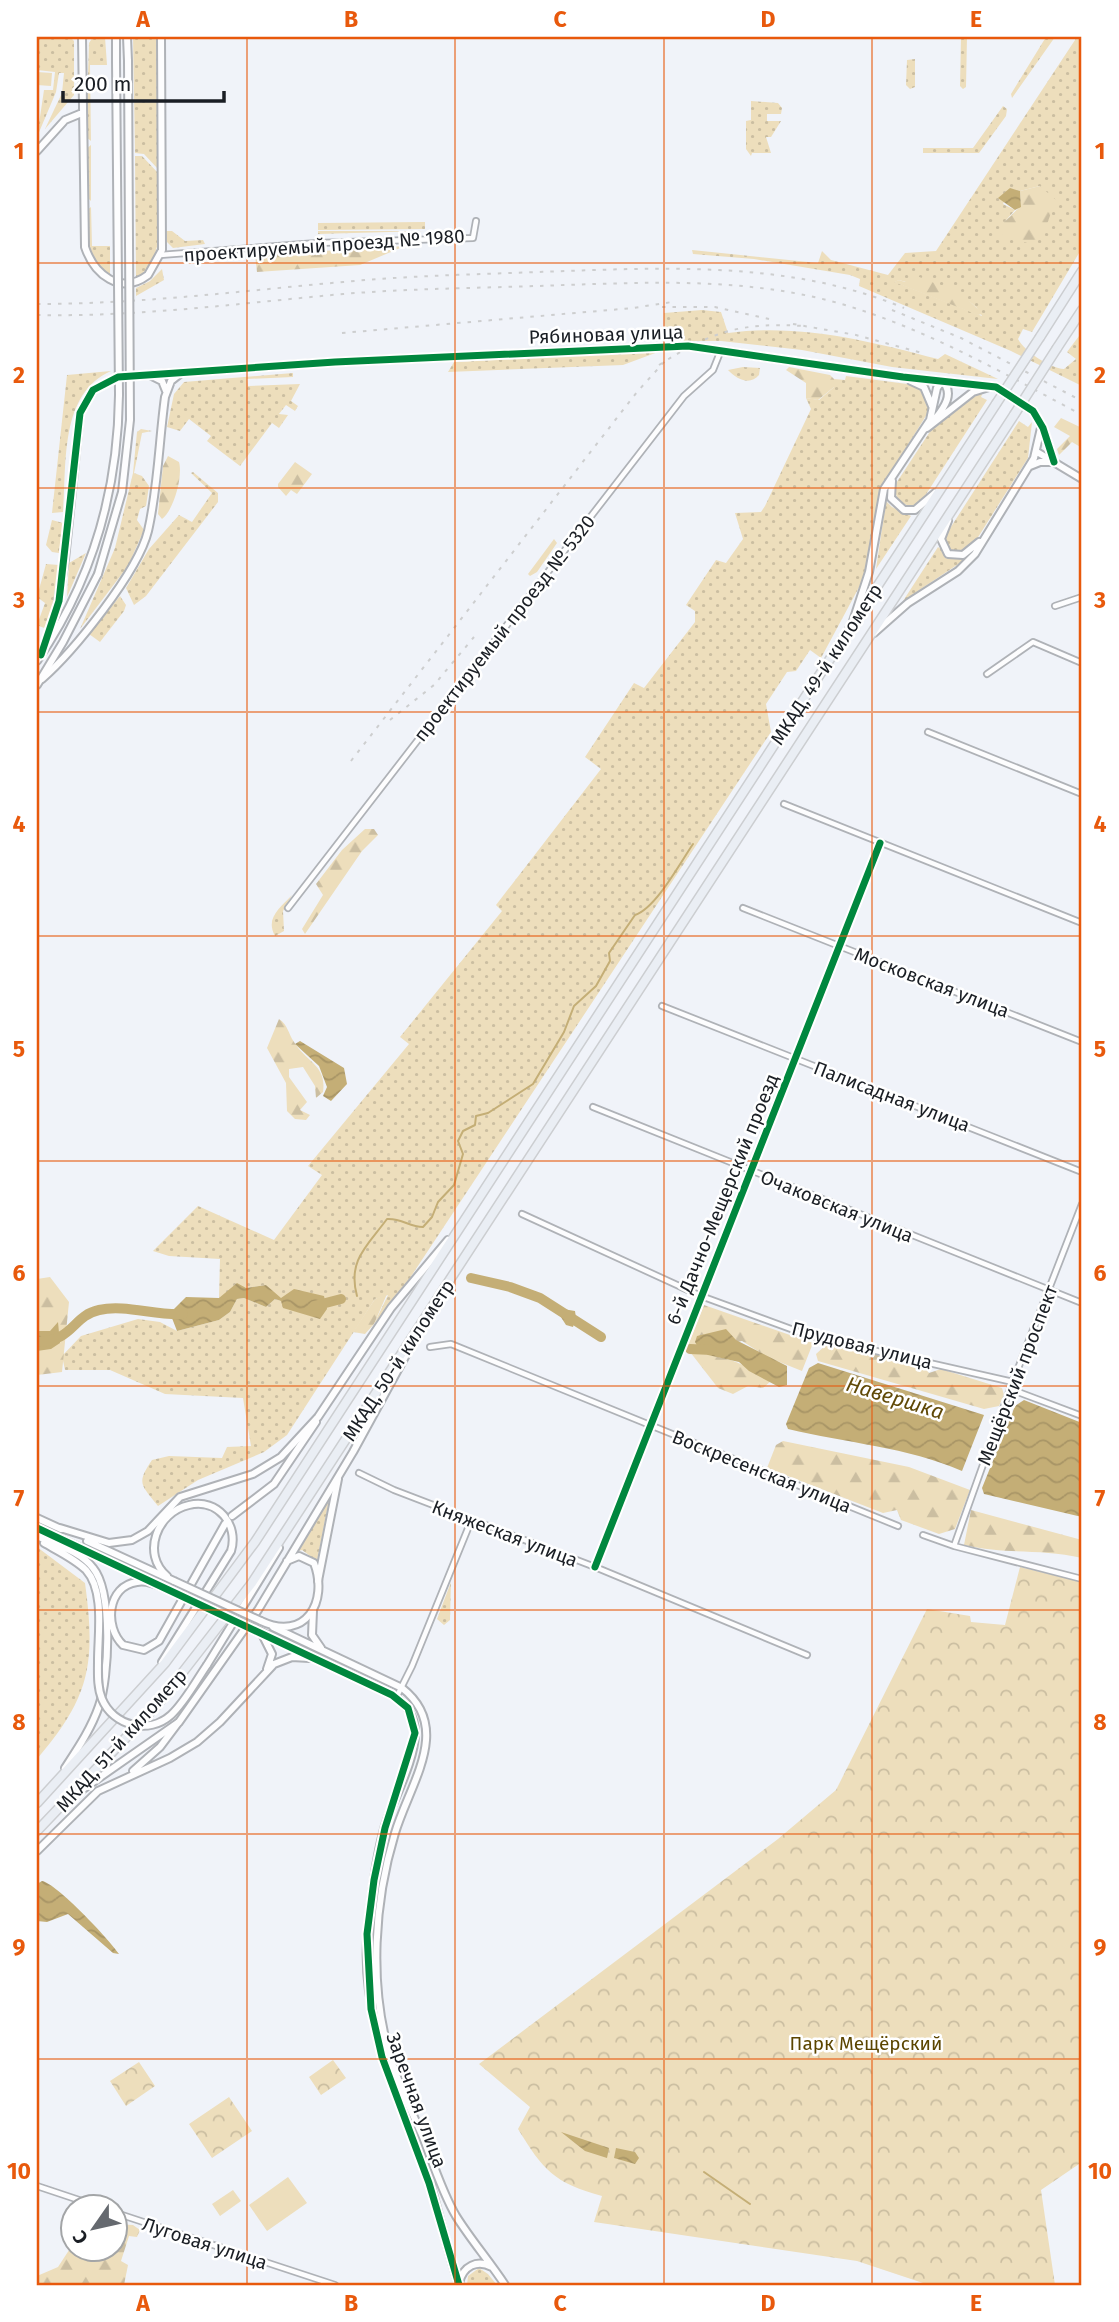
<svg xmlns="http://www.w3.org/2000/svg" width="1119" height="2322" viewBox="0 0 1119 2322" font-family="'Fira Sans',sans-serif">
<defs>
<pattern id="grass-dots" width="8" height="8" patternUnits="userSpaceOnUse" patternTransform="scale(1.75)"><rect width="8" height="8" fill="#eddebc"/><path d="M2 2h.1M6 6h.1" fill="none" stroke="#cbbea1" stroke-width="1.8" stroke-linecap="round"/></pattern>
<pattern id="forest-firs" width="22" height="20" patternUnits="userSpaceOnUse" patternTransform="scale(1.75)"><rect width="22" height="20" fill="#eddebc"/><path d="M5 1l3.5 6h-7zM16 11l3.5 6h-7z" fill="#cbbea1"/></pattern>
<pattern id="park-crowns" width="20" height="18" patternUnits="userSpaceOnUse" patternTransform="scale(1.75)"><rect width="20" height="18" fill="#eddebc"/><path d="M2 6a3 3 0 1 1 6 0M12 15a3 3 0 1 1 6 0" fill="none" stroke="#cbbea1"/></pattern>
<pattern id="water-waves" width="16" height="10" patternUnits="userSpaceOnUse" patternTransform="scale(1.75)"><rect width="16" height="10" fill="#c4ae76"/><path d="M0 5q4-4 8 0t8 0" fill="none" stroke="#a89566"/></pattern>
</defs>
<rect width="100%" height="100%" fill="#f0f3f9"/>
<!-- grass -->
<path fill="url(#grass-dots)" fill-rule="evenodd" d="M37,37H70L74,41V95L45,129L62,93L64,73H59L56,92L37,137L44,90H53L55,72L37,70Z
M93,37H105L107,65H90L91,141L86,137L89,43Z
M133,37H157V168L144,154L135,153Z
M961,37H967L966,87L963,89L960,86Z
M1046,37H1055L1012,98L1011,94Z
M1077,37H1082V248L1032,332L1023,329L1018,339C1025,352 1050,368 1064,369L1076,359L1067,352L1082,332V386L1011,351L859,286L860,279L850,275L754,259L693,254L692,250L818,263L822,251L831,260L888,275L905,253L936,251ZM1040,186L1002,225L1015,210L1003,204L1010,189L1020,191ZM899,280C924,288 971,290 982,316L895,282Z
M915,59V87L910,89L906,85L907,60Z
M751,101L778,103L782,108L781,114H767V121H781L771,137H766L771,153H752L751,156L746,149V121L751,120Z
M1003,106L1007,109L1006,116L979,153H923V148H973Z
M91,145V201L86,196V149Z
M135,156H142L158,173C158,206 169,258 136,278Z
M91,207L92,246H110V275C87,261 87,234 87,210Z
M425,222V229L318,230V223Z
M166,231H172L185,241L203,240L205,244L173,248L167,242Z
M318,231H425L318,234Z
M162,269L164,280L136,296V288L150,281Z
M702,310L721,312L728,333C799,323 870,341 938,359L945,354L998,379L892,367L802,350L721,341H665L664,313Z
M658,352L623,365L448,372L454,362Z
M743,367L760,368L759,375C750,386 736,379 728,370Z
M111,371C59,394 67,464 63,512L52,513L67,375Z
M293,373V377L247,379L248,386L300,384L291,401L298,406L295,411L286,405L279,414L288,415L279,428L272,423L240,466L207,441L211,436L189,419L180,431L167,427L174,394L184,382Z
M846,376L915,385L925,395L929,411L881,488L864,578L821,658L810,650L796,671L787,672L766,704L771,732L406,1284L374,1324L388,1295L375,1299L287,1435L264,1452L198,1480L158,1506C141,1484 136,1484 152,1460L169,1456L222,1458L227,1447L251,1446L243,1398L165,1394L110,1370H65L62,1356L81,1336L138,1319L160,1322L177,1331L219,1320L230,1312L237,1299L244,1298L266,1307L275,1299L281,1301L266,1285L246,1288L219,1298L220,1259L169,1256L153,1251L198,1206L274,1240L322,1175L308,1166L409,1044L400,1037L502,911L496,905L601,769L585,757L634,683L644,688L695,622V611L686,605L716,560L726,563L743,539L735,513L761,512L765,506L811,409L806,398L819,400L834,387V379L845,380Z
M983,392L981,397L987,400L923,499L913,506C901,506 894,497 895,485L931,430L975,394Z
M1019,421L1028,427L1032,422L1028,458L975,542L962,551L949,550L944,544L947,533Z
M141,429L152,431L142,433L134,473L142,476L149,486L146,506L140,509L137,520L144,530L128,566L80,629L115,548L133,473L137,432Z
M193,472L218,493V502L146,596L134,605L126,588L149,549L179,515L192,522L212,493L191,473Z
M886,501L892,507L911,516L876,569Z
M52,520L63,523L59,553L52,552L46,545Z
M938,547L952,558L966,559L903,601Z
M86,553L67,597L69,563Z
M46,564L59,565L51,620L44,628L37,625L45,603L37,597Z
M120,596L126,605L124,611L100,642L89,634Z
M292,895L283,911L284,931L275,936C265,918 280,908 292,895Z
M329,1500L317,1561L302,1550L295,1552Z
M37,1547L85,1583C96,1664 90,1697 37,1759Z
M451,1582L450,1620L444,1625L437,1619Z
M479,2268L488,2274L497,2285H467L468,2276Z"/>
<!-- forest -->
<path fill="url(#forest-firs)" d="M1040,186L1056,200L1042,237L1031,244L1003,236L1001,225L1021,207L1020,191Z
M405,246L360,265L257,272L255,255Z
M914,275L961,293L983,314L978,315L894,282L899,280L905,282Z
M789,367L830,375L834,379V387L818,400L806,398V383L786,370Z
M1061,418L1082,428V448L1072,442L1059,455L1057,449L1070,436L1054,427Z
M168,456L179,462C183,476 174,510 162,519L158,514L163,466Z
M295,462L312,474L297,494L291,490L286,496L278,487V484Z
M554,539L557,543L537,572L530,576L528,574Z
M365,829H374L378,835L362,851L305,934L302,929L323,895L316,884L342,850Z
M279,1019C288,1025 288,1033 294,1042C306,1062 327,1065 323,1092L316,1098L315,1086L303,1067L289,1069V1077L307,1102L300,1110L310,1115L306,1120L295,1119L287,1111L286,1083L267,1048Z
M50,1277L69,1302L62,1372L37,1375V1279Z
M387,1294L374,1324L365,1334L353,1332L375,1299Z
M704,1305L813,1343L802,1371L767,1357L742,1341L699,1349C711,1357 723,1357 736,1362C745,1365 760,1376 771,1381L763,1388L748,1386L733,1394L718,1388L687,1348Z
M827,1344L923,1365L929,1373L941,1369L1002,1388L1004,1395L999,1406L984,1409L818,1361L816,1354Z
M783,1441L909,1467L970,1490L955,1529L939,1534L901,1520L897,1510L883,1513L767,1468L776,1445Z
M971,1510L1082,1540V1558C1040,1548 1006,1555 964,1545Z
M116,2224L133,2225L140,2230L137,2237L129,2236L121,2261L128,2265L124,2285H37V2276L58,2267L73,2244L74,2248H116Z"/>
<!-- park -->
<path fill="url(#park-crowns)" d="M1020,1567L1082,1582V2162L1041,2190L1055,2285H929L857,2261L594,2222L602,2196C554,2183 543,2170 518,2129L530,2107L479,2064L778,1839L836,1790L927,1609L970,1616L971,1622L1005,1625Z
M333,2060L346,2078L321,2095L309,2077Z
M139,2062L155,2086L126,2106L110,2081Z
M229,2097L252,2131L212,2158L189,2124Z"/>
<!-- pitch -->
<path fill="#eddebc" d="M37,72L52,73L51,86L37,85Z
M288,2177L307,2203L267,2231L249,2205Z
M233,2190L241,2201L220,2216L212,2204Z"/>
<!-- water -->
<path fill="url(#water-waves)" d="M1010,188L1020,191L1021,207L1015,210L998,198Z
M300,1041L344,1068L347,1084L331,1101L323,1096L327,1087L319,1066L295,1044Z
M237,1283L246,1288L266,1285L281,1298L294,1289L324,1296L327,1309L320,1319L283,1308L281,1301L275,1299L266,1307L244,1298L237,1299L230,1312L219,1320L177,1331L170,1313L186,1297L219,1298Z
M563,1309L575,1311L576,1318L573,1327L566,1325L557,1311Z
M58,1322L60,1343L51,1349L37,1351V1331H50Z
M726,1329L736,1340L787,1366V1385L779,1387L749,1371L739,1362L708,1355L699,1349L695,1342L697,1336Z
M818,1363L984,1415L962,1471C908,1447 845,1443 788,1429L786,1424L809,1368Z
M1024,1400L1082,1423V1517L984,1494L982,1488L1015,1406Z
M42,1881C56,1883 110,1940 119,1954L113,1953L68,1914L47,1922L37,1921V1884Z
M561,2132L609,2148L607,2158L585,2151Z
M616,2148L635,2152L639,2158L635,2164L614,2158Z"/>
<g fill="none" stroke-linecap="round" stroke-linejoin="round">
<!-- stream -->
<path stroke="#c4ae76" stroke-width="2" d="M357,1296C347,1260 368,1245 387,1219C402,1218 409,1227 423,1227L432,1217L438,1202L454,1185L463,1154L458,1141L463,1131L475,1125L476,1116L488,1113L533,1084L564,1032L574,1006L596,986L610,961L609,953L635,915C656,908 680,863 693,844
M704,2172L750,2204"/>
<!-- river -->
<path stroke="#c4ae76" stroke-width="10" d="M471,1278L510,1287L540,1298L601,1337
M314,1306L341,1299
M37,1342C74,1341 72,1316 99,1310C125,1304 156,1316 183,1314
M690,1349L712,1350"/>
<!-- minor casing -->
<g stroke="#afb2b7" stroke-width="8">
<path id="minor" d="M160,255L317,243L473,238L476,221
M1055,606L1082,597
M987,674L1033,642L1082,663
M928,732L1082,794
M784,804L1082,923
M288,908L684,396L713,370L721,350
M743,908L1082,1042
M662,1006L1082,1172
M593,1107L1082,1303
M522,1214L701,1296L810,1336L1013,1382
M430,1347L451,1344L898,1526
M1010,1389L1082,1416
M359,1473L394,1490L595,1567L807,1655
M923,1535L954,1546L1082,1579
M954,1546L1010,1389L1082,1204
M595,1567L880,843
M396,1698L412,1666L471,1521
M37,2186L97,2206
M116,2213L335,2285"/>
</g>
<!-- tertiary casing -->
<g stroke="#afb2b7" stroke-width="10">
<path id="tertiary" d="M82,37L85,247C94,274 120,296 148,275L162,250L161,37
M37,151L65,120L82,113
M150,375L162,381L166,391
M911,381L924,387L932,406
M935,419C944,408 955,393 942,381
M927,428L973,392L989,387
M1037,452L1082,479
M1030,466L1040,462H1053
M892,481L891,498L904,510H915L935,493
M948,521L941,539L948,554L963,555L979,542
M853,621L869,572L884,489L930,420L937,388L942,381
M874,633L908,603L958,571L975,554L1034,458L1041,428
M46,644L55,620L65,559L80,413L93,390L118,377L335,362L688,346L903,377L996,387L1033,411L1043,428L1054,462
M42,679C73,652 138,572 148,531C158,488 159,441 165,397L171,381L181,373
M232,1516L274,1484L316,1422
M37,1528L153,1581
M318,1581L338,1479
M170,1590C160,1586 148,1580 137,1582C107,1586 104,1627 123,1645L144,1650L159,1641L225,1524
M313,1611L312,1635L321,1648
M273,1627L402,1688C453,1728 410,1783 395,1833C374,1902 369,1983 389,2053C397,2082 411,2110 423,2137C433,2163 442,2192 456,2216C471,2240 490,2262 505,2285
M257,1630L392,1695C406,1703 415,1716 415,1733C415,1762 392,1801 384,1829C375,1862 372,1895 368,1928C358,2021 402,2098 430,2183C440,2217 448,2252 459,2285
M262,1634L272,1654L267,1669
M162,1662L231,1551C239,1525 218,1498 189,1505C157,1512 141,1554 167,1576
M133,1771L160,1747L178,1723
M37,1851L98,1791L170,1758L197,1742L220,1722L274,1664L292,1657L309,1658
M459,2283C463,2266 477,2259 492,2267"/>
</g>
<!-- secondary casing -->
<g stroke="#afb2b7" stroke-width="10">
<path id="secondary" d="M116,37V61
M127,37L128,61
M37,661C92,581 118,492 119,395
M37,685L63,642L98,574
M37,1518L61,1529
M60,1528L109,1543L132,1540L148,1531L180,1497L253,1474L281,1457L318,1417L391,1308L448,1240
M37,1536C56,1545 80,1551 93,1568C113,1592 109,1677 99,1706C91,1729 78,1748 65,1768
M87,1541L174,1581
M44,1543C58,1551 75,1559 86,1570C105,1591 98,1634 98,1660
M261,1621C305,1642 329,1602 314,1563L299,1556L287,1561
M207,1665L279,1548
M76,1794L179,1722L258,1610L353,1452L412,1344"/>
</g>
<!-- trunk casing -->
<g stroke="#ccced1" stroke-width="11">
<path id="trunk" d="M1040,337L1082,271
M1057,348L1082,310
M37,1803L165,1663L255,1542L996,404
M37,1831L158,1704L252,1583L1014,415"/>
</g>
<!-- minor -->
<use href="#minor" stroke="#fdfdfe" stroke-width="4.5"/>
<!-- tertiary -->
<use href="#tertiary" stroke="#fdfdfe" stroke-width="6"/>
<!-- secondary -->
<use href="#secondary" stroke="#fdfdfe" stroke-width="6"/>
<!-- trunk -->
<use href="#trunk" stroke="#eaeef4" stroke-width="8"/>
<!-- rail -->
<path stroke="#cdcecf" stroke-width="2" stroke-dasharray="3.5 7" stroke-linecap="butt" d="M37,304C140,304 240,291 343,282C417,275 491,274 565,271C680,267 796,263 904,308
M662,307H715L769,319
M892,310L961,338L1082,401
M37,315C140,317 241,303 343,294C417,288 491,288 564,285C656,282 748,278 838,303C925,328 1003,373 1082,415
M793,324L856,335L926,354
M342,333L633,308L672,302
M659,365C711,332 740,322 803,326
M390,720L434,685L474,637
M351,761L637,392L665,361"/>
<!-- tertiary-bridge casing -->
<g stroke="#afb2b7" stroke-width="10" stroke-linecap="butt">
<path id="tertiary-bridge" d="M170,1590L257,1630"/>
</g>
<!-- secondary-bridge casing -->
<g stroke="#afb2b7" stroke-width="10" stroke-linecap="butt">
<path id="secondary-bridge" d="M116,61L119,395
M98,574L122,492L130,420L128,61
M174,1581L261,1621
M98,1660C98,1673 97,1687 102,1699C113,1726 149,1735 171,1715C185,1702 196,1681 207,1665"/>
</g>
<!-- trunk-bridge casing -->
<g stroke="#ccced1" stroke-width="11" stroke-linecap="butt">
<path id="trunk-bridge" d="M996,404L1040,337
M1014,415L1057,348"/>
</g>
<!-- tertiary-bridge -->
<use href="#tertiary-bridge" stroke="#fdfdfe" stroke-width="6"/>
<!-- secondary-bridge -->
<use href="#secondary-bridge" stroke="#fdfdfe" stroke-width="6"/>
<!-- trunk-bridge -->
<use href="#trunk-bridge" stroke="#eaeef4" stroke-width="8"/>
<!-- cycleway casing -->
<g stroke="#fff" stroke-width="11">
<path id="cycleway" d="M41,655L59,601L80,413L93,390L118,377L335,362L688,346L903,377L996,387L1033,411L1043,428L1054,462
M37,1528L392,1695L408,1708L415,1733L385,1828L374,1880L367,1934L371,2009L382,2057L429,2183L459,2285
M595,1567L880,843"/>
</g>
<!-- cycleway -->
<use href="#cycleway" stroke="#00873e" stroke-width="7"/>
</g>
<!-- grid -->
<path fill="none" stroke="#e8590c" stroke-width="2" stroke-opacity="0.55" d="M247,37V2285M455,37V2285M664,37V2285M872,37V2285M37,263H1082M37,488H1082M37,712H1082M37,936H1082M37,1161H1082M37,1386H1082M37,1610H1082M37,1834H1082M37,2059H1082"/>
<g text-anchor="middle" stroke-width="5" stroke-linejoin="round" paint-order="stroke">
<!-- street labels -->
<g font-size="19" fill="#1a1e24" stroke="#fff">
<text transform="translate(324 245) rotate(-4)" y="7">проектируемый проезд № 1980</text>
<text transform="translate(606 334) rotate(-2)" y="7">Рябиновая улица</text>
<text transform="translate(504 628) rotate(-52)" y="7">проектируемый проезд № 5320</text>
<text transform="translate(826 664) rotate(-57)" y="7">МКАД, 49-й километр</text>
<text transform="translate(932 982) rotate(21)" y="7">Московская улица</text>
<text transform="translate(892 1096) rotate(21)" y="7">Палисадная улица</text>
<text transform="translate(722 1199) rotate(-68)" y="7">6-й Дачно-Мещерский проезд</text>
<text transform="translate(837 1206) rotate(22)" y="7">Очаковская улица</text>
<text transform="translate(862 1345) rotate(14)" y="7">Прудовая улица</text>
<text transform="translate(398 1360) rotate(-57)" y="7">МКАД, 50-й километр</text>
<text transform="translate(1017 1375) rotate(-69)" y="7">Мещёрский проспект</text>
<text transform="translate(762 1471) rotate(22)" y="7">Воскресенская улица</text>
<text transform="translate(505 1533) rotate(21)" y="7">Княжеская улица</text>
<text transform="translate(121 1740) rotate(-48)" y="7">МКАД, 51-й километр</text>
<text transform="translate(417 2100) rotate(70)" y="7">Заречная улица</text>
<text transform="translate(205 2243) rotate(18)" y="7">Луговая улица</text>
</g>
<!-- park labels -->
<g font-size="19" fill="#5b4500" stroke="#fff">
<text x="866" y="2050">Парк Мещёрский</text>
</g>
<!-- water labels -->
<g font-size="21" font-style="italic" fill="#604907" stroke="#fff">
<text transform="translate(895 1398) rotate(17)" y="7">Навершка</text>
</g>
</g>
<!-- border -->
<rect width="1119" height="2322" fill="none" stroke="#ffffff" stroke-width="77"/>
<!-- north arrow -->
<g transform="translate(94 2228) rotate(236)"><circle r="33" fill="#ffffff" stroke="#a3a5a7" stroke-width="2"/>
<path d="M0-5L12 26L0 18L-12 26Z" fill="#65696f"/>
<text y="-10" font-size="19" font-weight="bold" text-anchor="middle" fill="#1a1e24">С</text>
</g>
<!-- scale -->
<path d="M63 91v10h161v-10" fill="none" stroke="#1a1e24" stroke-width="3.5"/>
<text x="74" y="91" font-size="21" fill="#1a1e24" stroke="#ffffff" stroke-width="5" paint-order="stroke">200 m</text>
<rect x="38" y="38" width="1042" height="2246" fill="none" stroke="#e8590c" stroke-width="2.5"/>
<g font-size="23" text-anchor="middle" font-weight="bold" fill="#e8590c">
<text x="143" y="27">A</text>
<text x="351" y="27">B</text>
<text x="560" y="27">C</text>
<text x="768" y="27">D</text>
<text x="976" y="27">E</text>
<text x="19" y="159">1</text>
<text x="1100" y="159">1</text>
<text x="19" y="383">2</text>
<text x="1100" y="383">2</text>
<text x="19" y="608">3</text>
<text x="1100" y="608">3</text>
<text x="19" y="832">4</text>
<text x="1100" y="832">4</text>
<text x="19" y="1057">5</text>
<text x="1100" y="1057">5</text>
<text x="19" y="1281">6</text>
<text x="1100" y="1281">6</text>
<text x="19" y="1506">7</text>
<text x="1100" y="1506">7</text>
<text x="19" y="1730">8</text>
<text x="1100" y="1730">8</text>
<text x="19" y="1955">9</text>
<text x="1100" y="1955">9</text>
<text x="19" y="2179">10</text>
<text x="1100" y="2179">10</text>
<text x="143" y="2311">A</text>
<text x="351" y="2311">B</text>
<text x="560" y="2311">C</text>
<text x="768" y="2311">D</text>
<text x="976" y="2311">E</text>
</g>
</svg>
